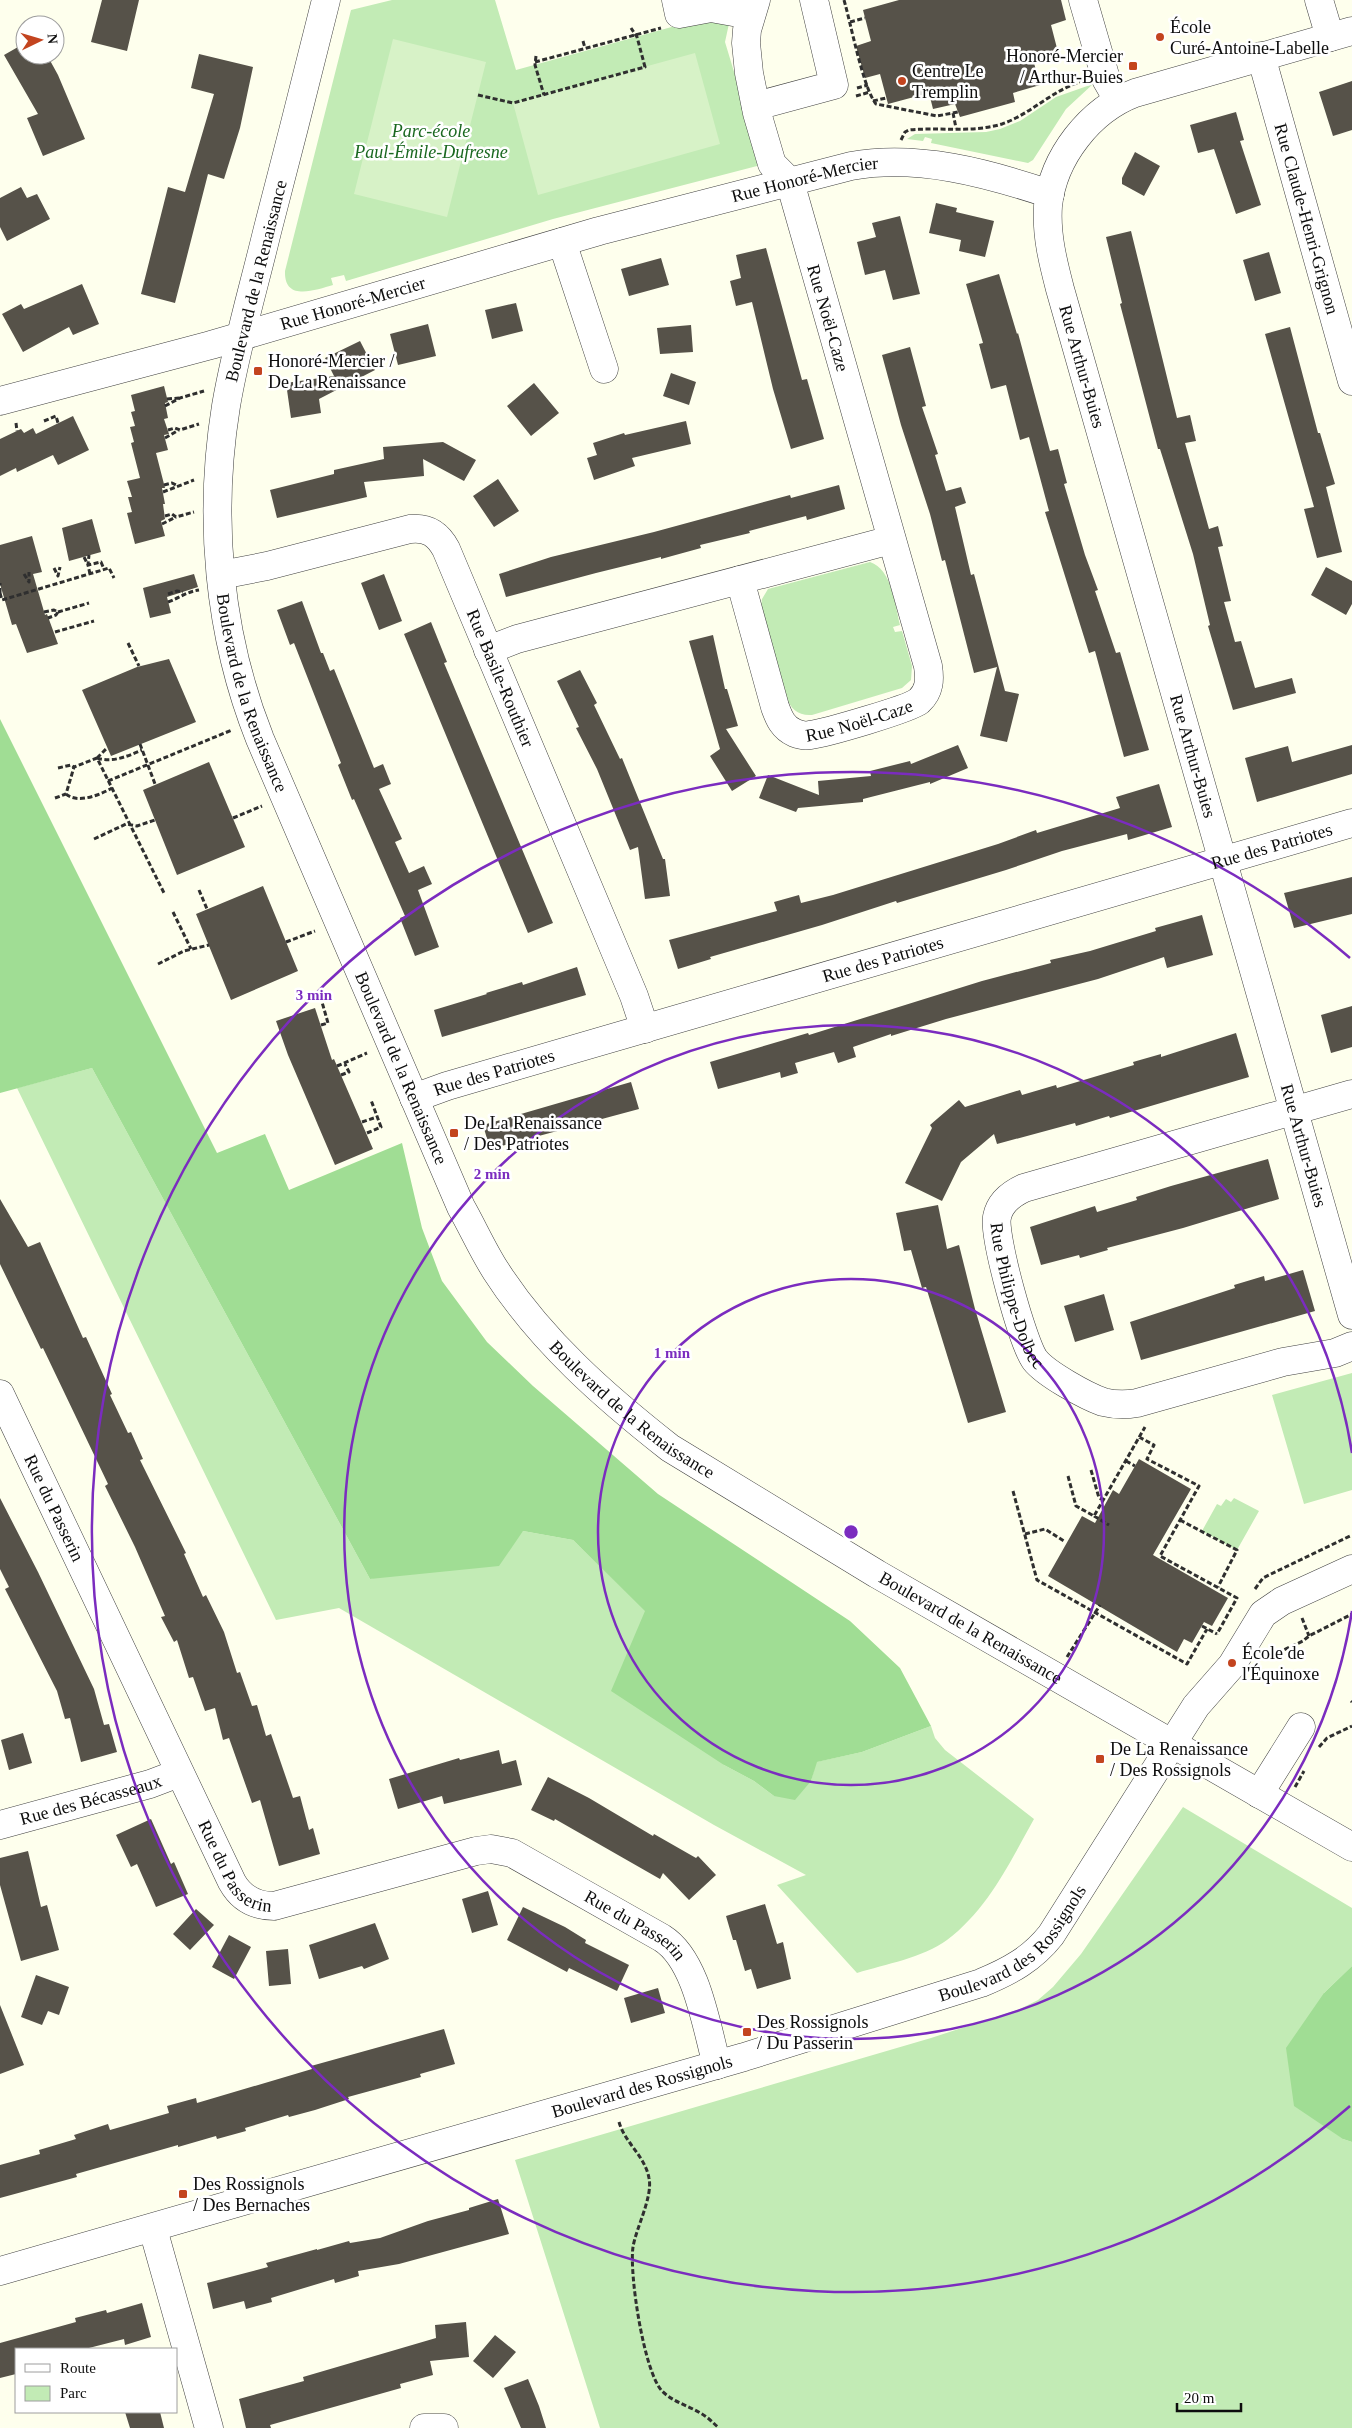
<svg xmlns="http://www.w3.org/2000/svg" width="1352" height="2428" viewBox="0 0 1352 2428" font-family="'Times New Roman',serif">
<rect width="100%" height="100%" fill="#feffed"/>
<!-- green -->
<path fill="#c2ebb5" d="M392,0H495L516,70L697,20L730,19L725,42L760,158L757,166L553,219L346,281L344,275L331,278L333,285C315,290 284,302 285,271L351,10Z
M1093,84L1066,109L1033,160L1028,163L931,143L932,139L925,137L923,141L907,139L915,134L986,132L1000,129L1020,121L1056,97Z
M870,562C892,569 895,605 900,625L893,627L895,632L902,631L912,666L911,680L902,688L812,715C798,716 791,709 786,697L761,606L762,599L768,589Z
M92,1068L370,1579L523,1531L573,1540L646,1611L724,1765L754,1781L774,1796L811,1781L816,1762L862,1752L931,1726L935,1738L945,1750L1034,1819C1010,1862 988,1909 947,1940C922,1958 886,1964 857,1973L777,1885L806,1875L714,1825L339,1608L276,1620L17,1088Z
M1352,1373V1490L1304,1504L1272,1395Z
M1234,1498L1259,1511L1237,1550L1202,1531L1217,1504L1221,1506L1226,1499L1231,1502Z
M1183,1807L1352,1908V1966L1324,1993L1343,2139L1352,2142V2428H600L515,2160L931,2038L1020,2009L1038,2000L1053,1987L1081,1954Z"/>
<!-- forest -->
<path fill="#a0dd94" d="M0,719L217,1153L265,1134L289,1190L402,1143L422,1228L442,1281L487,1342L533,1386L658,1494L850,1621L900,1668L931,1726L862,1752L817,1762L811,1781L795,1800L774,1796L754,1781L724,1765L611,1691L645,1611L573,1540L523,1531L499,1566L370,1579L92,1068L0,1093Z
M1352,1966V2142L1343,2139L1294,2106L1286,2048L1324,1993Z"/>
<!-- pitch -->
<path fill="#d7f2c7" d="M393,39L486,62L447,217L354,194Z
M695,53L720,144L538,195L513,103Z"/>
<!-- building -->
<path fill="#565249" d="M102,0H139L127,51L91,42Z
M899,0H1061L1066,20L1051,25L1059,56L1034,63L1040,85L1013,93L1015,102L960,117L955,104L933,109L929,93L888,104L880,74L865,78L856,46L871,41L863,10Z
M25,43V55H47L58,75L85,139L43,156L27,118L38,114L4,55Z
M199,54L253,67L240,128L224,179L208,174L175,303L141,294L168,187L185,192L214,94L191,88Z
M1352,81V130L1333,136L1319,92Z
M1236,112L1244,140L1240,141L1261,205L1236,214L1214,149L1198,153L1190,125Z
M1135,152L1160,166L1144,196L1122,184V178Z
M21,187L27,198L37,194L50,219L7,241L0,227V198Z
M936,203L957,208L956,212L994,221L985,257L959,251L961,240L929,233Z
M900,216L920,294L893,300L885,270L865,275L857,242L876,237L872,223Z
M1131,231L1177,418L1190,415L1196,441L1185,443L1209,529L1218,526L1223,546L1218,547L1231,601L1224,602L1235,642L1241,641L1255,688L1292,678L1296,693L1233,710L1208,626L1210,625L1193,554L1160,449H1158L1120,304L1122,303L1106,237Z
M766,248L802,380L807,379L824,439L791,449L773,389L752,302L736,306L730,281L741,278L736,255Z
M1269,252L1281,293L1255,301L1243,260Z
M661,258L669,285L629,296L621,269Z
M999,274L1017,334L1018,333L1050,451L1058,449L1067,483L1064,484L1085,555L1098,590L1095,591L1116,653L1120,652L1149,750L1124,757L1095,651L1089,653L1045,512L1049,511L1029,437L1020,440L1006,385L991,389L979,344L983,343L966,284Z
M82,284L99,324L73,335L69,327L23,352L2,314L21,304L24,309Z
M516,303L523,331L492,339L485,310Z
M428,324L436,356L398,365L390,334Z
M691,325L693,352L660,354L657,328Z
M1290,327L1318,433H1320L1335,484L1326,487L1342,552L1317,558L1304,509L1314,507L1265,334Z
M360,341L375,370L319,399L321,413L291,418L286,383L334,376L325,358Z
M910,347L926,406L922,407L938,454L935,455L946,491L961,487L966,503L955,507L971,575L974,574L1005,691L1019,694L1007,742L980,736L997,667L974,673L945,560L942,561L930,514L901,425L882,355Z
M671,373L696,382L689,405L663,396Z
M534,383L559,413L531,436L507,406Z
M164,386L168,402L165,403L168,418L164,419L169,434L164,435L168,450L156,453L165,488H162L165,504H163L165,519L161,521L165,536L135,544L127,513L132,512L128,497H132L127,481L140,478L131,443L134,442L130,427L135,426L131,412L135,411L131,395Z
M73,416L89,450L58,465L53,455L17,472L16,468L0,476V439L21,429L24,433L33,428L36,434Z
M686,421L691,444L632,458L635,466L594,480L587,458L597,455L593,443L624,433L625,435Z
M443,442L476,460L464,481L423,459L424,476L364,482L367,497L277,518L270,490L334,474V470L384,459L383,447Z
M498,479L519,511L494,527L473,496Z
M839,485L845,509L807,520L806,516L749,531L750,533L700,545L701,548L661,559V557L596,573L506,597L499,574L551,557L654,532L790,495L791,498Z
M92,519L101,552L69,561L62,528Z
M32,536L42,572L33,574L45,615L47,614L58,644L27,653L16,624L12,625L0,584V545Z
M1326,567L1352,581V604L1346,615L1311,595Z
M194,574L198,587L167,597L171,613L150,618L143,588Z
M384,574L402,621L379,630L361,583Z
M302,601L321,653H323L330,671L334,669L374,768L383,764L391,784L379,789L402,839L395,842L409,873L424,866L432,884L418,890L439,947L415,956L400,918L405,916L354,799L352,800L338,765L341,763L294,643L290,645L277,610Z
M431,622L447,662L444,663L553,923L528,933L404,634Z
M713,635L725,689H727L738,726L726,729L756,776L732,791L710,756L720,749L689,641Z
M169,659L196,722L111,756L82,690L137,667Z
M580,670L597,703L594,705L620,759L622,758L663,859H665L670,896L645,899L638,847L630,850L597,769L576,728L579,727L557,681Z
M958,745L968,768L930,784V782L863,799V802L798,808L796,812L759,798L768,775L819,795L818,781L871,776L870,771L910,761L911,764Z
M1352,745V774L1257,802L1245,758L1288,746L1292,762Z
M209,762L245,847L177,875L143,790Z
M1159,784L1172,827L1128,840L1127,834L1062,851L1006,870L897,903L896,901L822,925L710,957L711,959L678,969L669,940L777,911L774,902L799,895L801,903L833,895L998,844L1036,830L1037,833L1120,808L1116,797Z
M1352,877V914L1294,928L1284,893Z
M263,886L298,971L231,1000L196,914Z
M1202,915L1213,955L1167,968L1164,957L1098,979L946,1019L891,1036V1034L853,1047L856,1057L838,1063L834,1052L795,1063L798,1073L781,1078L780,1072L718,1089L710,1062L808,1033L809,1035L982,981L1051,963L1050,960L1090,951L1156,931L1155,928Z
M577,967L586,995L442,1037L434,1010L487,994L486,993L522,982L523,985Z
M1352,1006V1047L1331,1053L1321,1015Z
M315,1008L332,1060L334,1059L373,1149L335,1165L288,1055L276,1021Z
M1236,1033L1249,1077L1110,1118L1109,1116L1076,1126L1075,1123L997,1144L994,1134L961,1162L942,1201L905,1183L932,1128L930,1125L959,1100L965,1107L1020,1090L1022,1095L1056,1085L1057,1088L1134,1065L1133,1062L1161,1054V1057Z
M631,1082L639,1109L490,1149L483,1125Z
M1268,1159L1279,1199L1183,1228L1107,1248L1108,1250L1080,1258L1079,1255L1041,1265L1030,1227L1095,1206L1097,1212L1137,1200L1136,1197L1171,1186Z
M0,1199L28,1247L40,1242L83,1338L86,1337L112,1394L110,1395L128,1433L131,1432L143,1459L140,1460L186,1553L184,1554L203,1597L206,1595L224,1632L237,1673L240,1672L252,1706L257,1705L266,1736L271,1734L293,1798L300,1796L309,1830L313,1828L320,1854L279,1866L260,1800L252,1803L229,1738L223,1740L215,1708L205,1711L193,1677L189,1678L177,1640L174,1642L161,1617L165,1616L135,1547L105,1486L108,1484L43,1348L41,1349L0,1264Z
M938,1205L947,1249L959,1245L975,1309L1006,1412L968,1423L926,1287L922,1288L911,1250L904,1251L896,1213Z
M1303,1270L1315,1311L1141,1360L1130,1322L1235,1288L1234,1285L1264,1276L1265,1281Z
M1104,1294L1114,1330L1075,1342L1064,1306Z
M1139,1459L1191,1489L1153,1555L1228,1598L1212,1626L1204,1622L1192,1643L1184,1639L1177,1652L1048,1576L1082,1516L1095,1523L1113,1490L1119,1494Z
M0,1498L38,1572L94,1689L104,1725L109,1724L117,1752L81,1762L70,1718L65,1719L57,1691L5,1589L9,1587L0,1569Z
M23,1733L32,1763L9,1770L1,1740Z
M499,1750L502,1764L516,1760L522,1785L444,1804L442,1796L398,1809L389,1779L459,1758L460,1760Z
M548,1777L589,1798L653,1836L654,1834L696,1858L698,1856L716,1875L689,1900L663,1873L660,1879L555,1819L554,1821L531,1810Z
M151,1819L171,1864L174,1862L188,1894L156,1907L137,1864L131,1867L116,1835Z
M28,1851L41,1907L47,1905L59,1950L21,1961L0,1885V1858Z
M488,1891L498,1925L472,1933L462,1899Z
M765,1904L777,1944L783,1942L791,1979L757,1989L751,1969L745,1971L736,1940H733L726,1916Z
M523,1907L565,1927L586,1940L585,1943L629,1965L617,1991L569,1968L567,1972L507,1940Z
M196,1909L214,1925L190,1950L173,1934Z
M375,1923L389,1959L364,1969L362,1966L319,1979L309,1945Z
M229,1935L251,1947L234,1979L212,1967Z
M288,1949L291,1984L269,1986L266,1951Z
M36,1975L69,1987L59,2015L48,2011L42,2025L21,2017Z
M658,1988L665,2013L631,2023L624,1998Z
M0,2005L24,2065L0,2074Z
M444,2029L455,2064L420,2074L421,2077L348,2097L349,2099L315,2110L289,2117L288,2115L245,2128L246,2131L217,2139L216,2136L178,2147V2145L76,2174L77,2177L0,2198V2165L40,2154L39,2150L76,2139L74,2135L108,2124L110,2130L169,2113L167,2106L196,2098L197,2103L312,2069L311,2066Z
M498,2199L509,2234L399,2264L358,2271L359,2276L335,2283L334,2279L271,2298L272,2302L246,2309L244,2301L213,2309L207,2283L268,2267L266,2263L317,2249V2250L349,2241L350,2243L380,2238L428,2221L469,2210V2208Z
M142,2303L151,2337L125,2345L124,2339L85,2349H16V2374L0,2378V2343L76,2322L75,2318L106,2310L107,2313Z
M466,2322L469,2357L430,2361L433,2375L400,2384L401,2388L270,2425L271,2428H246L239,2399L304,2381L303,2377L436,2338L435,2325Z
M495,2335L516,2352L493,2378L473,2361Z
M528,2379L539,2406L546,2428H521L504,2388Z
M125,2412H160L164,2428H130Z"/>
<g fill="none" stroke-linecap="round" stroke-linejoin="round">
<!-- minor casing -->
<g stroke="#404040" stroke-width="29">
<g id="minor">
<path id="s1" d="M326,0C307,77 287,155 267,232C253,290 236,347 226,406C208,517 218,634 260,739L461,1207C473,1228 483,1251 496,1271C541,1341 605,1397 670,1448L877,1574L1352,1847"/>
<path d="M676,0L679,14L711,8L750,15"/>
<path d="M1083,0L1106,79L1118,100"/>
<path d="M1319,0L1330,37"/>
<path id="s2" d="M1352,31L1135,93C1090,110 1053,157 1048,206C1046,235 1053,262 1060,289L1352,1315"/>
<path id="s3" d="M1261,56L1352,381"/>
<path d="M756,106L834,85L814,0"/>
<path d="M562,242L604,369"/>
<path id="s4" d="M0,401L211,345L599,231L851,166C918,154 987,173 1050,194"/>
<path id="s5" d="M221,575L267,566L410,529C428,527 438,534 446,549L634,996L645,1029"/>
<path id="s6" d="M740,580L775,707C779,718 783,728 795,733C800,735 805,736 810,735C826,733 909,709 919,701C930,691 930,679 928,666L790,182L772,164L757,113L749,73L746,43L747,30L756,0"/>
<path d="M488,650L517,639L891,540"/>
<path id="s7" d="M1352,1094L1024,1188C1011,1194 1000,1202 997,1217C993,1236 1023,1344 1035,1360C1046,1374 1086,1396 1103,1402C1115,1405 1126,1405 1137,1403L1283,1362L1335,1353L1352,1346"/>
<path id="s8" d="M414,1098L447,1086L1352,823"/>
<path id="s9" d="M0,1394L232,1882C241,1898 255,1906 274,1906L476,1851L491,1849L512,1853L662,1938C697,1960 706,2026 717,2065"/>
<path d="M1259,1794L1301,1727"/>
<path id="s10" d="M0,1825L150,1784L179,1773"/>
<path d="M153,2229L209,2428"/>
<path id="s11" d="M0,2271L744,2057L981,1983C1010,1971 1032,1959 1051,1935L1196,1706L1232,1665L1263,1614L1282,1601L1352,1569"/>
<path d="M424,2428H444"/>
</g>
</g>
<!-- path -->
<path stroke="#2f2f2f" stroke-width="3" stroke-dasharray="5 2.5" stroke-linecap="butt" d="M844,0C851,24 863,88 876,104L937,116L958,112
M850,22L865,18
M583,41L585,48
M536,56L535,65L544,95
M535,62L661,28
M857,88L868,85
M478,95L513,103L645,67L637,37L631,28
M856,96L870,92
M873,101L886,98
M953,113L956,128
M901,140L905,132L909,130C939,127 973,133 1002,124C1031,114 1052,90 1083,81
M167,399L179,398
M165,406L180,398L204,391
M44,421L56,416L58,423
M16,423L17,431
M168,430L175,428L180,430L199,424
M165,438L179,430
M164,485L172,483L176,485
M163,492L194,480
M165,516L172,514L176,517L194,512
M162,524L176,517
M84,557L88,565L89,555
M54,568L58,576L60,567
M24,574L29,582V572
M90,574L88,565L101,562L104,569
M0,593L2,600L109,568L114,578
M0,593V583
M168,594L177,591L183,592
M168,602C179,598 186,592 199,590
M44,612L54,610L58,612L56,615L48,618
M58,612L89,603
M55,632L94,621
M128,643L139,666
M140,744L155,784
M97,758C113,763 128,756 142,750
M97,758L107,748
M58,768L71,765L74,767
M108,781L232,730
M66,794C77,804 100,795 112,788
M55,798L66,794L74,767L97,758L165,895
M233,818L262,806
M94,839L126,824L137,826L155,820
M199,890L207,909
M173,912L191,949
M286,942L315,931
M158,964L184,951L209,945
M321,1025L328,1023L322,1002
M337,1066L367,1053
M341,1075L349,1072L345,1064
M362,1122L377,1117
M367,1133L381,1127L371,1100
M1139,1437L1154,1445L1147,1459L1199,1486L1160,1556L1237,1598L1217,1634
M1126,1461L1135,1466
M1091,1470L1099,1498L1103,1500
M1068,1476L1076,1506L1094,1516L1145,1427
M1013,1491L1037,1580L1187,1664L1207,1629
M1094,1516L1109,1525
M1180,1520L1237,1550L1218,1587
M1025,1534L1045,1529L1064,1541
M1255,1589L1263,1578L1271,1574L1352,1535
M1302,1618L1309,1636
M1202,1626L1217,1634
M1067,1657L1100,1605
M1264,1659L1303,1641L1309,1636L1352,1614
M1351,1701L1352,1702
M1319,1747L1327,1738L1352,1726
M1295,1787L1304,1771
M619,2122C625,2143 645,2156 649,2178C653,2197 636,2228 633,2247C629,2274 644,2372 662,2391C674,2403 691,2406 705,2416C710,2419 714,2424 719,2428"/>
<!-- minor -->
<use href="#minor" stroke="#fff" stroke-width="28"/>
</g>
<!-- distance rings -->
<g fill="none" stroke="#7b2cbf" stroke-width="2.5">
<circle cx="851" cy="1532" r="253"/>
<path d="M1352 1611A507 507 0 1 1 1352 1453"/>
<path d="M1350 2106A760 760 0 1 1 1350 958"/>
</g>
<!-- markers -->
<g fill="#c3441f" stroke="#fff" stroke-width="2">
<circle cx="1160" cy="37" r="5"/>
<rect x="1128" y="61" width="10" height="10" rx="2.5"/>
<circle cx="902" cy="81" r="5"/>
<rect x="253" y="366" width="10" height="10" rx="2.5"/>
<rect x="449" y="1128" width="10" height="10" rx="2.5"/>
<circle cx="1232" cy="1663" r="5"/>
<rect x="1095" y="1754" width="10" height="10" rx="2.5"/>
<rect x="742" y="2027" width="10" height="10" rx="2.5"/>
<rect x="178" y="2189" width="10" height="10" rx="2.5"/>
</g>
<g text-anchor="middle" stroke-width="5" stroke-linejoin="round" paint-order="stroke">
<!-- poi labels -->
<g font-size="18" fill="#0d0d0d" stroke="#fff" text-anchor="start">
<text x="1170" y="33">École<tspan x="1170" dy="21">Curé-Antoine-Labelle</tspan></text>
<text x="1123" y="62" text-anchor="end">Honoré-Mercier<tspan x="1123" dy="21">/ Arthur-Buies</tspan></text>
<text x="912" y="77">Centre Le<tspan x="912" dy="21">Tremplin</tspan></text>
<text x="268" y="367">Honoré-Mercier /<tspan x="268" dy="21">De La Renaissance</tspan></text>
<text x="464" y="1129">De La Renaissance<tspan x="464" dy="21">/ Des Patriotes</tspan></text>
<text x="1242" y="1659">École de<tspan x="1242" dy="21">l'Équinoxe</tspan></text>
<text x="1110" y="1755">De La Renaissance<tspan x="1110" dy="21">/ Des Rossignols</tspan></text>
<text x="757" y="2028">Des Rossignols<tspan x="757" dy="21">/ Du Passerin</tspan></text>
<text x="193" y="2190">Des Rossignols<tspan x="193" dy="21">/ Des Bernaches</tspan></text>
</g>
<!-- park labels -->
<g font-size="18" font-style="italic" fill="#1a6820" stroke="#fff">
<text x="431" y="137">Parc-école<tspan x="431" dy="21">Paul-Émile-Dufresne</tspan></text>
</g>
<!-- street labels -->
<g font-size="18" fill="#0d0d0d" stroke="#fff">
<text dy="6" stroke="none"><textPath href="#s4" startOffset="835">Rue Honoré-Mercier</textPath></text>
<text dy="6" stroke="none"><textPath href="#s3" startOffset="169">Rue Claude-Henri-Grignon</textPath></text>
<text transform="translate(256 281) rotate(-76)" y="6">Boulevard de la Renaissance</text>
<text dy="6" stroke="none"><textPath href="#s4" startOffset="366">Rue Honoré-Mercier</textPath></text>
<text transform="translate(828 318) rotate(74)" y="6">Rue Noël-Caze</text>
<text dy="6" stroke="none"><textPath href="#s2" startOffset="540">Rue Arthur-Buies</textPath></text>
<text dy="6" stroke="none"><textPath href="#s5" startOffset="379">Rue Basile-Routhier</textPath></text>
<text dy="6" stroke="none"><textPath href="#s1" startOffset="710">Boulevard de la Renaissance</textPath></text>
<text dy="6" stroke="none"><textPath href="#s6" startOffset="232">Rue Noël-Caze</textPath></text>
<text dy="6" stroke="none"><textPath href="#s2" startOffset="945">Rue Arthur-Buies</textPath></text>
<text dy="6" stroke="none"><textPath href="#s8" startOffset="894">Rue des Patriotes</textPath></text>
<text dy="6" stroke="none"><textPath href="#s8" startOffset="489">Rue des Patriotes</textPath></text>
<text dy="6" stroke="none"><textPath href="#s1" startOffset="1115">Boulevard de la Renaissance</textPath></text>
<text dy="6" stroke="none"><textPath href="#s8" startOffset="84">Rue des Patriotes</textPath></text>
<text dy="6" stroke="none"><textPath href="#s2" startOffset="1350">Rue Arthur-Buies</textPath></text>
<text dy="6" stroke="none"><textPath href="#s7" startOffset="464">Rue Philippe-Dolbec</textPath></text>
<text dy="6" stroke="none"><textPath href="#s1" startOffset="1535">Boulevard de la Renaissance</textPath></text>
<text dy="6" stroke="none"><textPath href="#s9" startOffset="126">Rue du Passerin</textPath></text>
<text dy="6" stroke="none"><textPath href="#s1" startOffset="1939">Boulevard de la Renaissance</textPath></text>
<text dy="6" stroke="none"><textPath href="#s10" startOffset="94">Rue des Bécasseaux</textPath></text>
<text dy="6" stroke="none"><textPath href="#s9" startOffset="531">Rue du Passerin</textPath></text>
<text dy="6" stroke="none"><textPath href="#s9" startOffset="980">Rue du Passerin</textPath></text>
<text dy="6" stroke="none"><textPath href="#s11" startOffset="1072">Boulevard des Rossignols</textPath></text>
<text dy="6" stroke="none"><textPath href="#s11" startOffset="668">Boulevard des Rossignols</textPath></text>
</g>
</g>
<circle cx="851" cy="1532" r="8" fill="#7b2cbf" stroke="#fff" stroke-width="2.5"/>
<g font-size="15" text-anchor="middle" font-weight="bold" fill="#7b2cbf" stroke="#fff" stroke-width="5" stroke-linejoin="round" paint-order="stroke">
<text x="314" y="1000">3 min</text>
<text x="492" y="1179">2 min</text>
<text x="672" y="1358">1 min</text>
</g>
<!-- legend -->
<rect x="15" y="2348" width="162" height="65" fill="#ffffff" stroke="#9e9e9e"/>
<rect x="25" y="2364" width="25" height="8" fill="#ffffff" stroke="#9e9e9e"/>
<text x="60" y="2373" font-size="15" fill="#0d0d0d">Route</text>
<rect x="25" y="2386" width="25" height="15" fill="#c2ebb5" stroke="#9e9e9e"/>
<text x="60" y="2398" font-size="15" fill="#0d0d0d">Parc</text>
<!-- north arrow -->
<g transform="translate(40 40) rotate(85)"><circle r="24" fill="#ffffff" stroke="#9e9e9e"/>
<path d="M0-4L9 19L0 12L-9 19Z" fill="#c3441f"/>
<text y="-8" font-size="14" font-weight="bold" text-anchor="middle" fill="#0d0d0d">N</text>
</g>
<!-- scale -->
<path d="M1177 2403v8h64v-8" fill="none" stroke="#0d0d0d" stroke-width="2.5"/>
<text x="1184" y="2403" font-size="15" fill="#0d0d0d" stroke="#ffffff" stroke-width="4" paint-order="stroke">20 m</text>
</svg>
